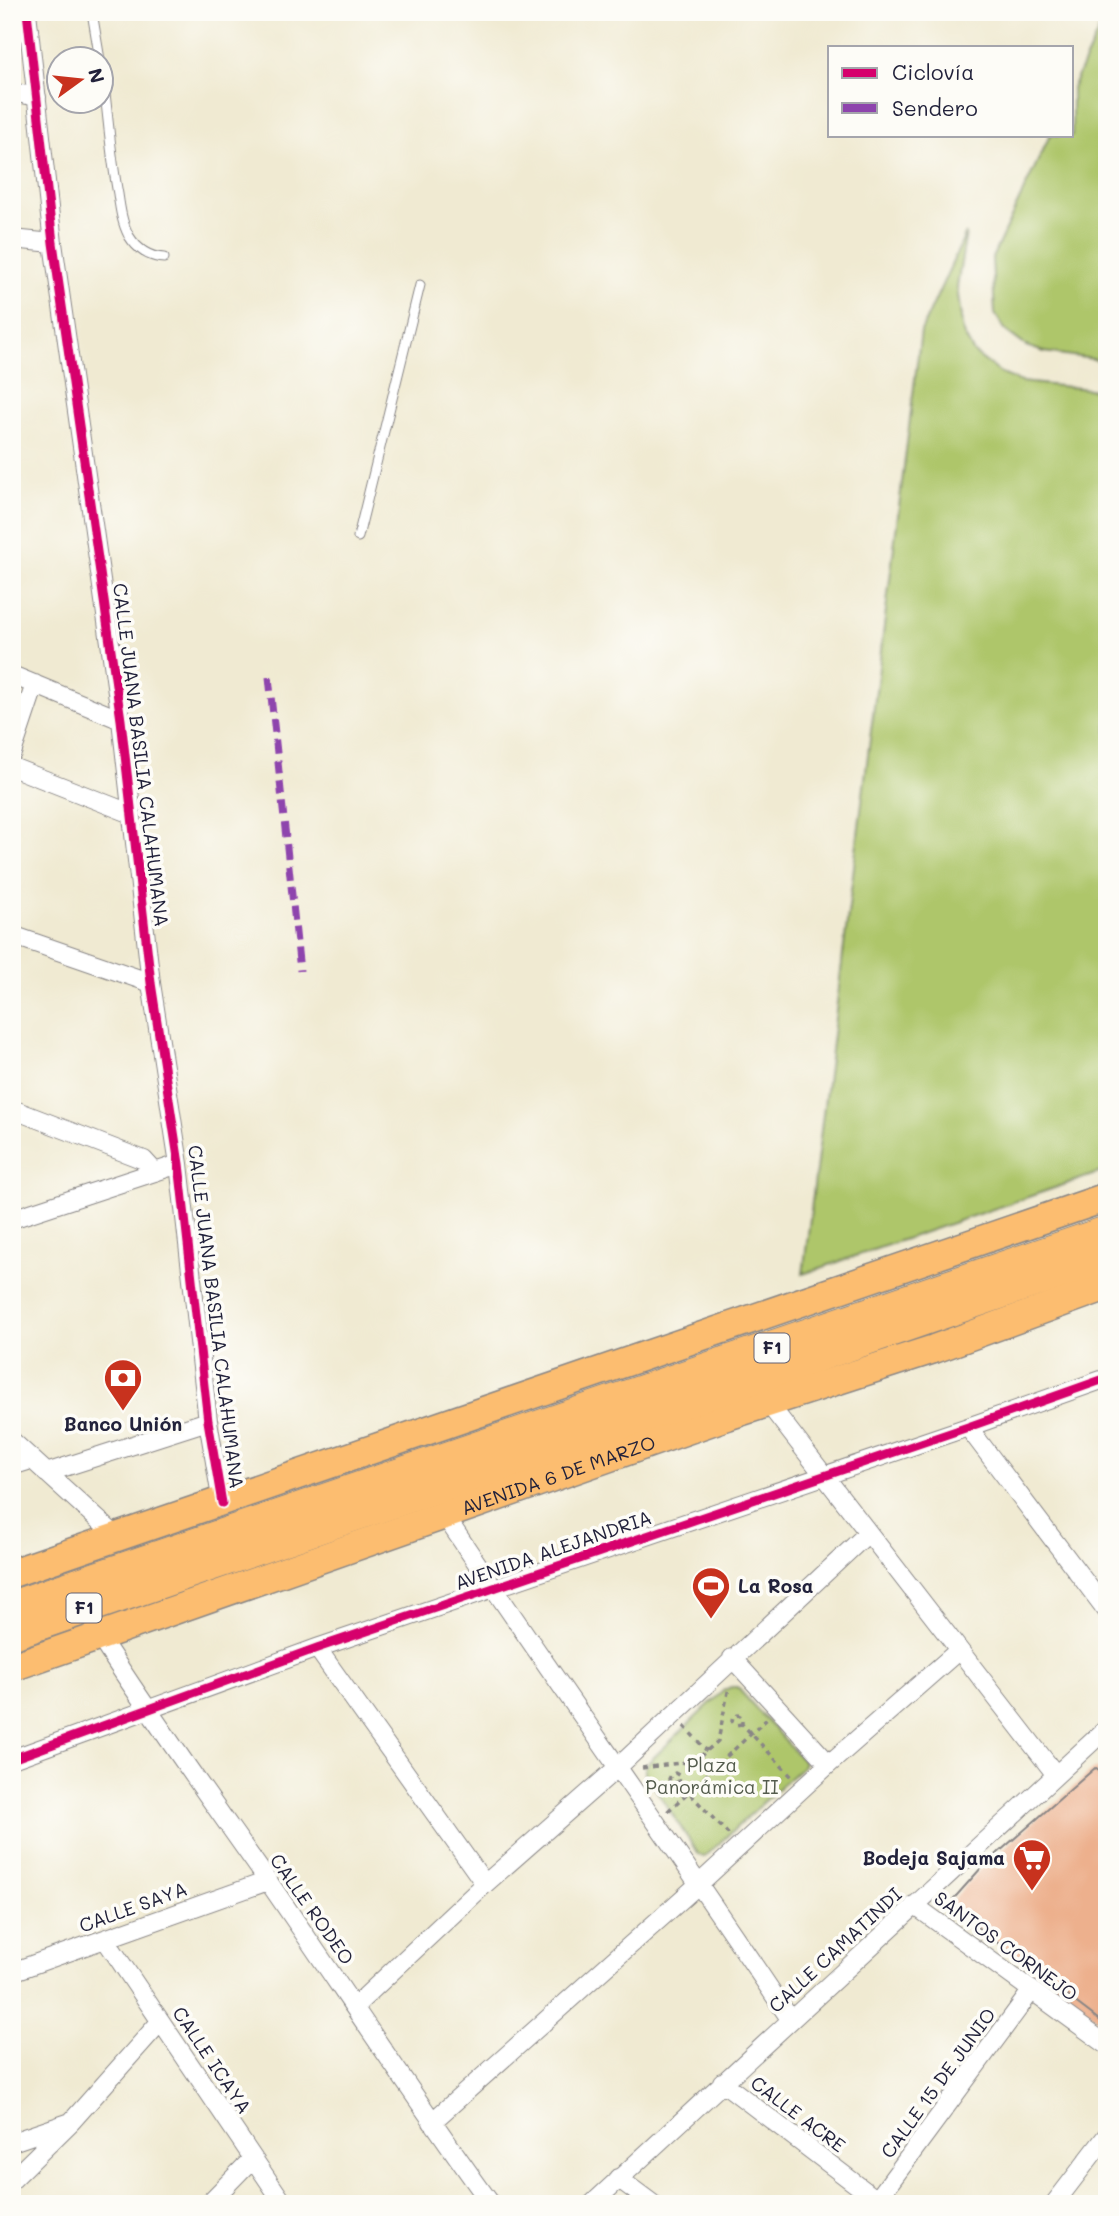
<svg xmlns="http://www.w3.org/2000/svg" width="1119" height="2216" viewBox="0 0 1119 2216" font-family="Mali,sans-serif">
<rect width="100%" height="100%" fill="#fdfcf7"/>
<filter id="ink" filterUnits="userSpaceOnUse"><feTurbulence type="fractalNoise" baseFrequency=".0143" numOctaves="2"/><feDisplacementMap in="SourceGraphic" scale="14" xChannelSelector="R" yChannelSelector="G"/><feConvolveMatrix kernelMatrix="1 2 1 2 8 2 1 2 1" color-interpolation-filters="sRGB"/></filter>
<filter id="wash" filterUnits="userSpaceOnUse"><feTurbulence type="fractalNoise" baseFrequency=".00686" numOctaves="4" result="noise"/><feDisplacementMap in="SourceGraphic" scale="28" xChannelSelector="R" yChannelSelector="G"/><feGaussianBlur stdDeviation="1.57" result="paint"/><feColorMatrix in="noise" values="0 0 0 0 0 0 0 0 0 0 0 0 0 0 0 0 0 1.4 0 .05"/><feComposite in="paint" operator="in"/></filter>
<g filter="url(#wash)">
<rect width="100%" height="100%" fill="#f0ead2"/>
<!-- green -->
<path fill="#aec66b" stroke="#687453" stroke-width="2" d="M1107,13V361L1044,352L1026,346L1006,331L995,314L992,258L1050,135H1072V88Z
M966,233L957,287L963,333L974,353L1002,374L1021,382L1107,391V1170L803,1274L921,331Z
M731,1687H737L804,1762L802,1767L704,1857L699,1855L645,1773V1768L649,1762L724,1690Z"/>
<g id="blocks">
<!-- building -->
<path fill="#edb08d" d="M1095,1768L1107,1777V2026L948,1905L982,1867Z"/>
</g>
</g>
<g filter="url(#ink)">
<use href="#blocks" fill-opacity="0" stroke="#898686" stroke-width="2"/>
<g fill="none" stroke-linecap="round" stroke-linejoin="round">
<!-- lane casing -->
<g stroke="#898686" stroke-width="11">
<path id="lane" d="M92,12L100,60
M102,70C108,111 110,153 118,194C120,208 122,223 129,236C137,249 148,257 164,258
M358,537L420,285"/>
</g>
<!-- street casing -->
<g stroke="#898686" stroke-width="20">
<path id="street" d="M27,12L53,243L121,720L151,983L179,1164L208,1421L222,1503
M12,92L37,97
M12,239L53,243
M12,675L121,720
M12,753L35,684
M12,767L132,814
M12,935L151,983
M12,1109L144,1160L155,1172
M12,1219L179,1164
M768,1403L1056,1775
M968,1427L1107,1611
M12,1441L117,1537
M12,1466L31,1460
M46,1473L208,1421
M445,1516C558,1685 678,1850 790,2019
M99,1636C153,1720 211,1800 268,1881C342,1988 414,2098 491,2204
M317,1648L485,1884
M732,1658L829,1764
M12,1759L317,1648L968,1427L1107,1378
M914,1905L1107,2045
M105,1939L284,2204
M12,1972L268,1881
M354,2007L485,1884L617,1768L868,1533
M722,2082L882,2204
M432,2122L700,1883L829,1764L959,1650
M12,2142L68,2123
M618,2178L653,2204
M12,2180L71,2122L160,2022
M877,2200L1032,1990
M208,2204L253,2158
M592,2204L1107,1728
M1054,2204L1107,2135"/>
</g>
<!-- primary casing -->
<g stroke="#898686" stroke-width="31">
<g id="primary">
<path d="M12,1573L1107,1197"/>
<path id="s1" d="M12,1667L721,1418L934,1349L1107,1286"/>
</g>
</g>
<!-- highway casing -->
<g stroke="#898686" stroke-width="34">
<path id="highway" d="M12,1607L1107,1232
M12,1633L1107,1256"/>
</g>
<!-- path -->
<path stroke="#898686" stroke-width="3.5" stroke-dasharray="5 5" stroke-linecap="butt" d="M742,1724L735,1725L732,1721L733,1717L738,1715L742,1717V1724L792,1777
M684,1726L707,1751
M642,1768L695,1761L718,1741L729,1687
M679,1782L672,1783L669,1779L671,1775L675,1773L680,1776L679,1782L729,1835
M668,1811L767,1719"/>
<!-- lane -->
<use href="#lane" stroke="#fff" stroke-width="9"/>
<!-- street -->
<use href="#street" stroke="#fff" stroke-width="18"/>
<!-- primary -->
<use href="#primary" stroke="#fcbd6f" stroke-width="28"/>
<!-- highway -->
<use href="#highway" stroke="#fcbd6f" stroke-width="32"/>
<!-- quiet -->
<path stroke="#8e44ad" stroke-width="7" stroke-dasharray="14 7" stroke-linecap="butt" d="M269,677L300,971"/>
<!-- cycleway casing -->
<g stroke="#fdfcf7" stroke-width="13">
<path id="cycleway" d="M27,12L53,243L121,720L151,983L179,1164L208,1421L222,1503
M12,1759L317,1648L968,1427L1107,1378"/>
</g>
<!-- cycleway -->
<use href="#cycleway" stroke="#d6006c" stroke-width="9"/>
</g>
</g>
<!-- icons -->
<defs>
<g id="bank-pin" transform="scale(2.0125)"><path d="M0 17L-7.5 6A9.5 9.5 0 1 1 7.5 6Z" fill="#c8321e" stroke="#fdfcf7"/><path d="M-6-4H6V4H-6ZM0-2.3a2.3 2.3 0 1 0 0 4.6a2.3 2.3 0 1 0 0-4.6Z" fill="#fff"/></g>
<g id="stadium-pin" transform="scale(2.0125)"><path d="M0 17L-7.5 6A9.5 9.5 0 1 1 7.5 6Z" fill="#c8321e" stroke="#fdfcf7"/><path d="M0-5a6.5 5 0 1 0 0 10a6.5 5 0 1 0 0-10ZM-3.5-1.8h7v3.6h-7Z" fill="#fff"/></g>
<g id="supermarket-pin" transform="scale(2.0125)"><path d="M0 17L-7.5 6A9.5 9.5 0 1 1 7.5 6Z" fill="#c8321e" stroke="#fdfcf7"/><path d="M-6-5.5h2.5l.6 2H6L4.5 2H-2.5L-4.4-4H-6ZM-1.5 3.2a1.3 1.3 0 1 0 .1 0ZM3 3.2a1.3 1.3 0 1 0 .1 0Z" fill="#fff"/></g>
</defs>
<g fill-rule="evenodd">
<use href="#bank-pin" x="123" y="1378"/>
<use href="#stadium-pin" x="711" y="1586"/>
<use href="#supermarket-pin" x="1032" y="1858"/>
</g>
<g text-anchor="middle" stroke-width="7" stroke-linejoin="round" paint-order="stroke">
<!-- shield labels -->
<g fill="#fdfcf7" stroke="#646373" stroke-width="2">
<rect x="754.5" y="1333.5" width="35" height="29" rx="5"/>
<rect x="66.5" y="1593.5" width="35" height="29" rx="5"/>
</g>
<g font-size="18" font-weight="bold" fill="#22223b">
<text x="772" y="1354">F1</text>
<text x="84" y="1614">F1</text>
</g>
<!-- street labels -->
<g font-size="19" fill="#22223b" stroke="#fdfcf7">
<text transform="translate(141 755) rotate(83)" y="7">CALLE JUANA BASILIA CALAHUMANA</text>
<text transform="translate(216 1317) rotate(83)" y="7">CALLE JUANA BASILIA CALAHUMANA</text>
<text dy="7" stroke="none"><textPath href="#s1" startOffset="579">AVENIDA 6 DE MARZO</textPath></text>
<text transform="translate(553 1550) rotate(-19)" y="7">AVENIDA ALEJANDRIA</text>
<text transform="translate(133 1907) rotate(-20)" y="7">CALLE SAYA</text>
<text transform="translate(312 1909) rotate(55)" y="7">CALLE RODEO</text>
<text transform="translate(1006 1946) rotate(36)" y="7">SANTOS CORNEJO</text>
<text transform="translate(835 1950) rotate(-43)" y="7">CALLE CAMATINDI</text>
<text transform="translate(212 2060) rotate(56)" y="7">CALLE ICAYA</text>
<text transform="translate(938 2083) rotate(-54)" y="7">CALLE 15 DE JUNIO</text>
<text transform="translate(798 2114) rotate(37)" y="7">CALLE ACRE</text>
</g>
<!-- poi labels -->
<g font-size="19" font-weight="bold" fill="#22223b" stroke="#fdfcf7">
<text x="123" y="1431">Banco Unión</text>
<text x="738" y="1593" text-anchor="start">La Rosa</text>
<text x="1005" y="1865" text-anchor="end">Bodeja Sajama</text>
</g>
<!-- park labels -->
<g font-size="19" fill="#535b4c" stroke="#fdfcf7">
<text x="712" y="1772">Plaza<tspan x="712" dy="22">Panorámica II</tspan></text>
</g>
</g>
<!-- margin -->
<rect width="1119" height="2216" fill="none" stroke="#fdfcf7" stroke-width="42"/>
<!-- legend -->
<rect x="828" y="46" width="245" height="91" fill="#fdfcf7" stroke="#a5a5ac" stroke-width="2"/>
<rect x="842" y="68" width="35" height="10" fill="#d6006c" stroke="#a5a5ac" stroke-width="2"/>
<text x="892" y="80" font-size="21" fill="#22223b">Ciclovía</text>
<rect x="842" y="103" width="35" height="10" fill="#8e44ad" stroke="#a5a5ac" stroke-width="2"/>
<text x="892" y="116" font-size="21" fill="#22223b">Sendero</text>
<!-- north arrow -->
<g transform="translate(80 80) rotate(75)"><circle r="33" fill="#fdfcf7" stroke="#a5a5ac" stroke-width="2"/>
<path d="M0-5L12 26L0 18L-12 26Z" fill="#c8321e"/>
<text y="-10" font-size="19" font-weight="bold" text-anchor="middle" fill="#22223b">N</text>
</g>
</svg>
